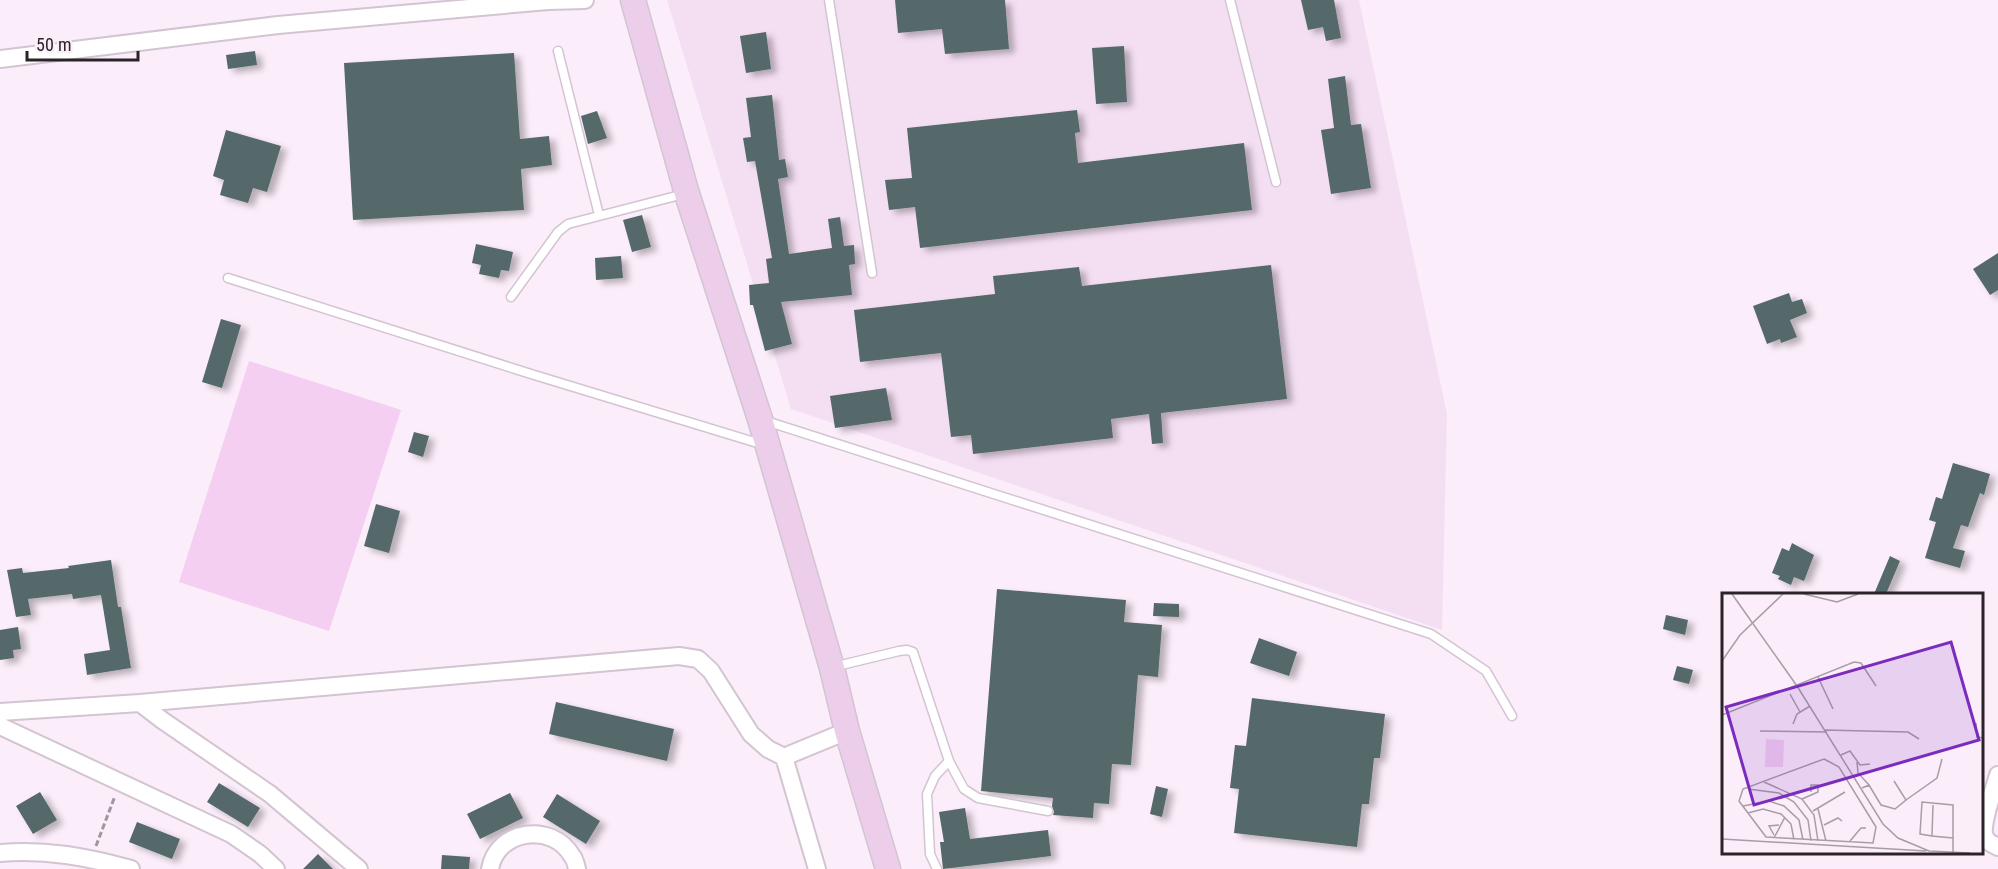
<svg xmlns="http://www.w3.org/2000/svg" width="1998" height="869" viewBox="0 0 1998 869" font-family="'Roboto Condensed',sans-serif">
<defs>
<filter id="shadow"><feDropShadow dx="6" dy="4" stdDeviation="3" flood-color="#0004"/></filter>
</defs>
<rect width="100%" height="100%" fill="#fbedfa"/>
<!-- built -->
<path fill="#f4dff2" d="M667,0H1359L1447,414L1442,630L791,409Z"/>
<!-- green -->
<path fill="#f4cff1" d="M249,361L401,410L329,631L179,582Z"/>
<!-- building -->
<path fill="#55686b" filter="url(#shadow)" d="M895,0H1005L1009,49L945,54L942,29L898,33Z
M1301,0H1334L1341,38L1326,41L1323,27L1308,30Z
M766,32L771,69L746,73L740,36Z
M1124,46L1127,102L1096,104L1092,48Z
M255,51L257,65L228,69L226,55Z
M514,53L520,139L549,136L552,165L521,169L524,210L353,220L344,63Z
M1345,76L1351,125L1361,124L1371,188L1331,194L1321,130L1334,128L1328,79Z
M772,95L779,160L785,159L788,177L778,179L789,254L832,248L828,219L840,217L844,246L854,245L855,264L849,265L852,295L781,302L792,344L765,351L753,305H750L749,285L769,283L766,259L772,258L755,161L747,162L743,138L751,137L746,98Z
M1077,110L1080,132L1075,133L1078,163L1244,143L1252,210L920,248L915,207L889,210L885,180L912,178L907,128Z
M597,111L607,138L588,144L581,116Z
M226,130L281,146L267,192L253,188L248,203L220,195L224,180L213,176Z
M642,215L651,247L632,252L623,220Z
M476,244L513,252L509,271L501,270L499,278L479,274L481,265L472,263Z
M1998,253V290L1990,295L1973,269Z
M621,256L623,278L596,280L595,258Z
M1271,265L1287,399L1161,413L1163,443L1152,444L1149,414L1111,419L1113,438L973,454L971,435L951,437L941,353L860,362L854,310L995,294L993,276L1079,267L1082,286Z
M1789,293L1792,302L1802,299L1807,313L1790,320L1797,337L1781,343L1780,339L1767,344L1753,306Z
M221,319L241,325L222,388L202,382Z
M886,388L892,420L835,428L830,396Z
M414,432L429,436L423,457L408,452Z
M1953,463L1990,474L1984,495L1980,493L1968,527L1961,525L1953,548L1965,551L1960,568L1925,558L1936,522L1929,520L1936,497L1942,499Z
M376,504L400,511L389,553L364,546Z
M1792,543L1814,555L1804,581L1794,577L1791,585L1778,579L1780,576L1772,573L1782,548L1789,551Z
M1890,556L1900,561L1886,594H1874Z
M111,560L118,607H121L131,668L87,675L84,654L110,650L101,595L73,599L72,594L28,599L31,615L16,617L7,570L22,568L23,573L69,568L68,566Z
M997,589L1126,600L1124,622L1162,625L1158,677L1138,675L1131,765L1112,764L1109,804L1094,803L1093,818L1053,815L1054,812L1052,806L1053,798L981,791Z
M1154,603L1179,604V617L1153,616Z
M1666,615L1688,620L1685,635L1663,629Z
M18,627L21,649L13,650L14,658L0,660V630Z
M1259,638L1297,652L1289,676L1250,663Z
M1677,666L1693,670L1689,684L1673,680Z
M1252,698L1385,714L1380,758H1374L1369,804H1362L1357,847L1234,833L1239,789L1230,788L1235,745L1246,746Z
M556,702L674,729L667,761L549,734Z
M219,783L260,808L248,827L207,802Z
M1156,786L1168,789L1162,817L1150,814Z
M40,792L57,820L33,834L16,806Z
M510,793L523,818L480,839L467,814Z
M557,794L600,821L586,844L543,817Z
M965,808L970,839L1048,830L1051,856L943,869L940,842H944L939,812Z
M137,822L180,839L172,859L129,842Z
M318,854L333,869H303Z
M442,855L470,857L469,869H441Z"/>
<g fill="none" stroke-linecap="round" stroke-linejoin="round">
<!-- lane casing -->
<g stroke="#d2c5d1" stroke-width="11">
<path id="lane" d="M829,0L872,273
M1230,0L1276,182
M558,51L599,215
M228,278L531,374L764,445
M511,297L558,232L568,224L684,194
M763,420L1431,634L1486,671L1512,716
M833,667L899,651L907,650L913,652L949,761L964,789L978,798L1048,811
M937,869L930,854L927,794L935,776L949,761"/>
</g>
<!-- street casing -->
<g stroke="#d2c5d1" stroke-width="20">
<path id="street" d="M0,59L278,25L548,1L585,0
M140,703L162,720L270,794L359,869
M0,712L140,703L679,656L698,659L711,671L751,734L768,749L784,757L847,731
M0,726L231,834L260,854L276,869
M784,757L817,869
M1998,775C1994,790 1982,820 1984,834C1986,842 1992,844 1998,847
M0,853C46,849 87,857 131,869
M490,869C497,829 553,822 572,856C575,859 576,865 577,869"/>
</g>
<!-- secondary casing -->
<g stroke="#d2c5d1" stroke-width="27">
<path id="secondary" d="M633,0L687,194L760,419L832,668L847,731L888,869"/>
</g>
<!-- path -->
<path stroke="#a196a0" stroke-width="3" stroke-dasharray="6 3" stroke-linecap="butt" d="M96,846L115,796"/>
<!-- lane -->
<use href="#lane" stroke="#fff" stroke-width="8"/>
<!-- street -->
<use href="#street" stroke="#fff" stroke-width="16"/>
<!-- secondary -->
<use href="#secondary" stroke="#ecceeb" stroke-width="24"/>
</g>
<!-- overview -->
<g transform="translate(1722 593)">
<rect width="261" height="261" fill="#fbedfa"/>
<path d="M44,146L62,147L61,174H43Z" fill="#f4cff1"/>
<path fill="none" stroke="#a79da6" stroke-width="1.5" d="M10,1L75,93L161,231L176,245L207,258L248,260M82,1L115,9L136,1M0,68L18,42L61,1M96,84L111,116M68,101L78,119M0,122L132,69L139,70L154,93M254,130L255,144L261,145M71,131L75,121L88,113M103,137L186,139L197,146M38,138L105,139M119,162L128,158L138,172L148,171M102,166L117,174L154,234L151,250L44,244L17,208L21,196ZM135,169L136,180L147,192M42,189L80,206L92,222L96,248M140,195L147,192L159,212L173,216L184,207L172,188M26,196L57,200L72,209L86,227L89,248M80,206L96,199V192H89V199M184,207L215,185L220,166M211,212L210,243L231,245M21,213L47,208L62,213L77,227L81,247M96,216L104,248M91,218L123,199M26,220L41,216L59,221L69,231L72,247M102,232L116,225L120,228M52,242L47,233L57,232M210,243L198,241L200,209L231,212V259M52,245L63,224M0,246L204,258M128,248L139,235H144"/>
<path fill="#7b2cbf" fill-opacity="0.15" stroke="#7b2cbf" stroke-width="3" d="M229,49L257,147L32,212L4,114Z"/>
<rect width="261" height="261" fill="none" stroke="#2a2429" stroke-width="3"/>
</g>
<!-- scale -->
<path d="M27 51v9h111v-9" fill="none" stroke="#2a2429" stroke-width="3"/>
<text x="36" y="51" font-size="18" fill="#2a2429" stroke="#fbedfa" stroke-width="4.5" paint-order="stroke">50 m</text>
</svg>
